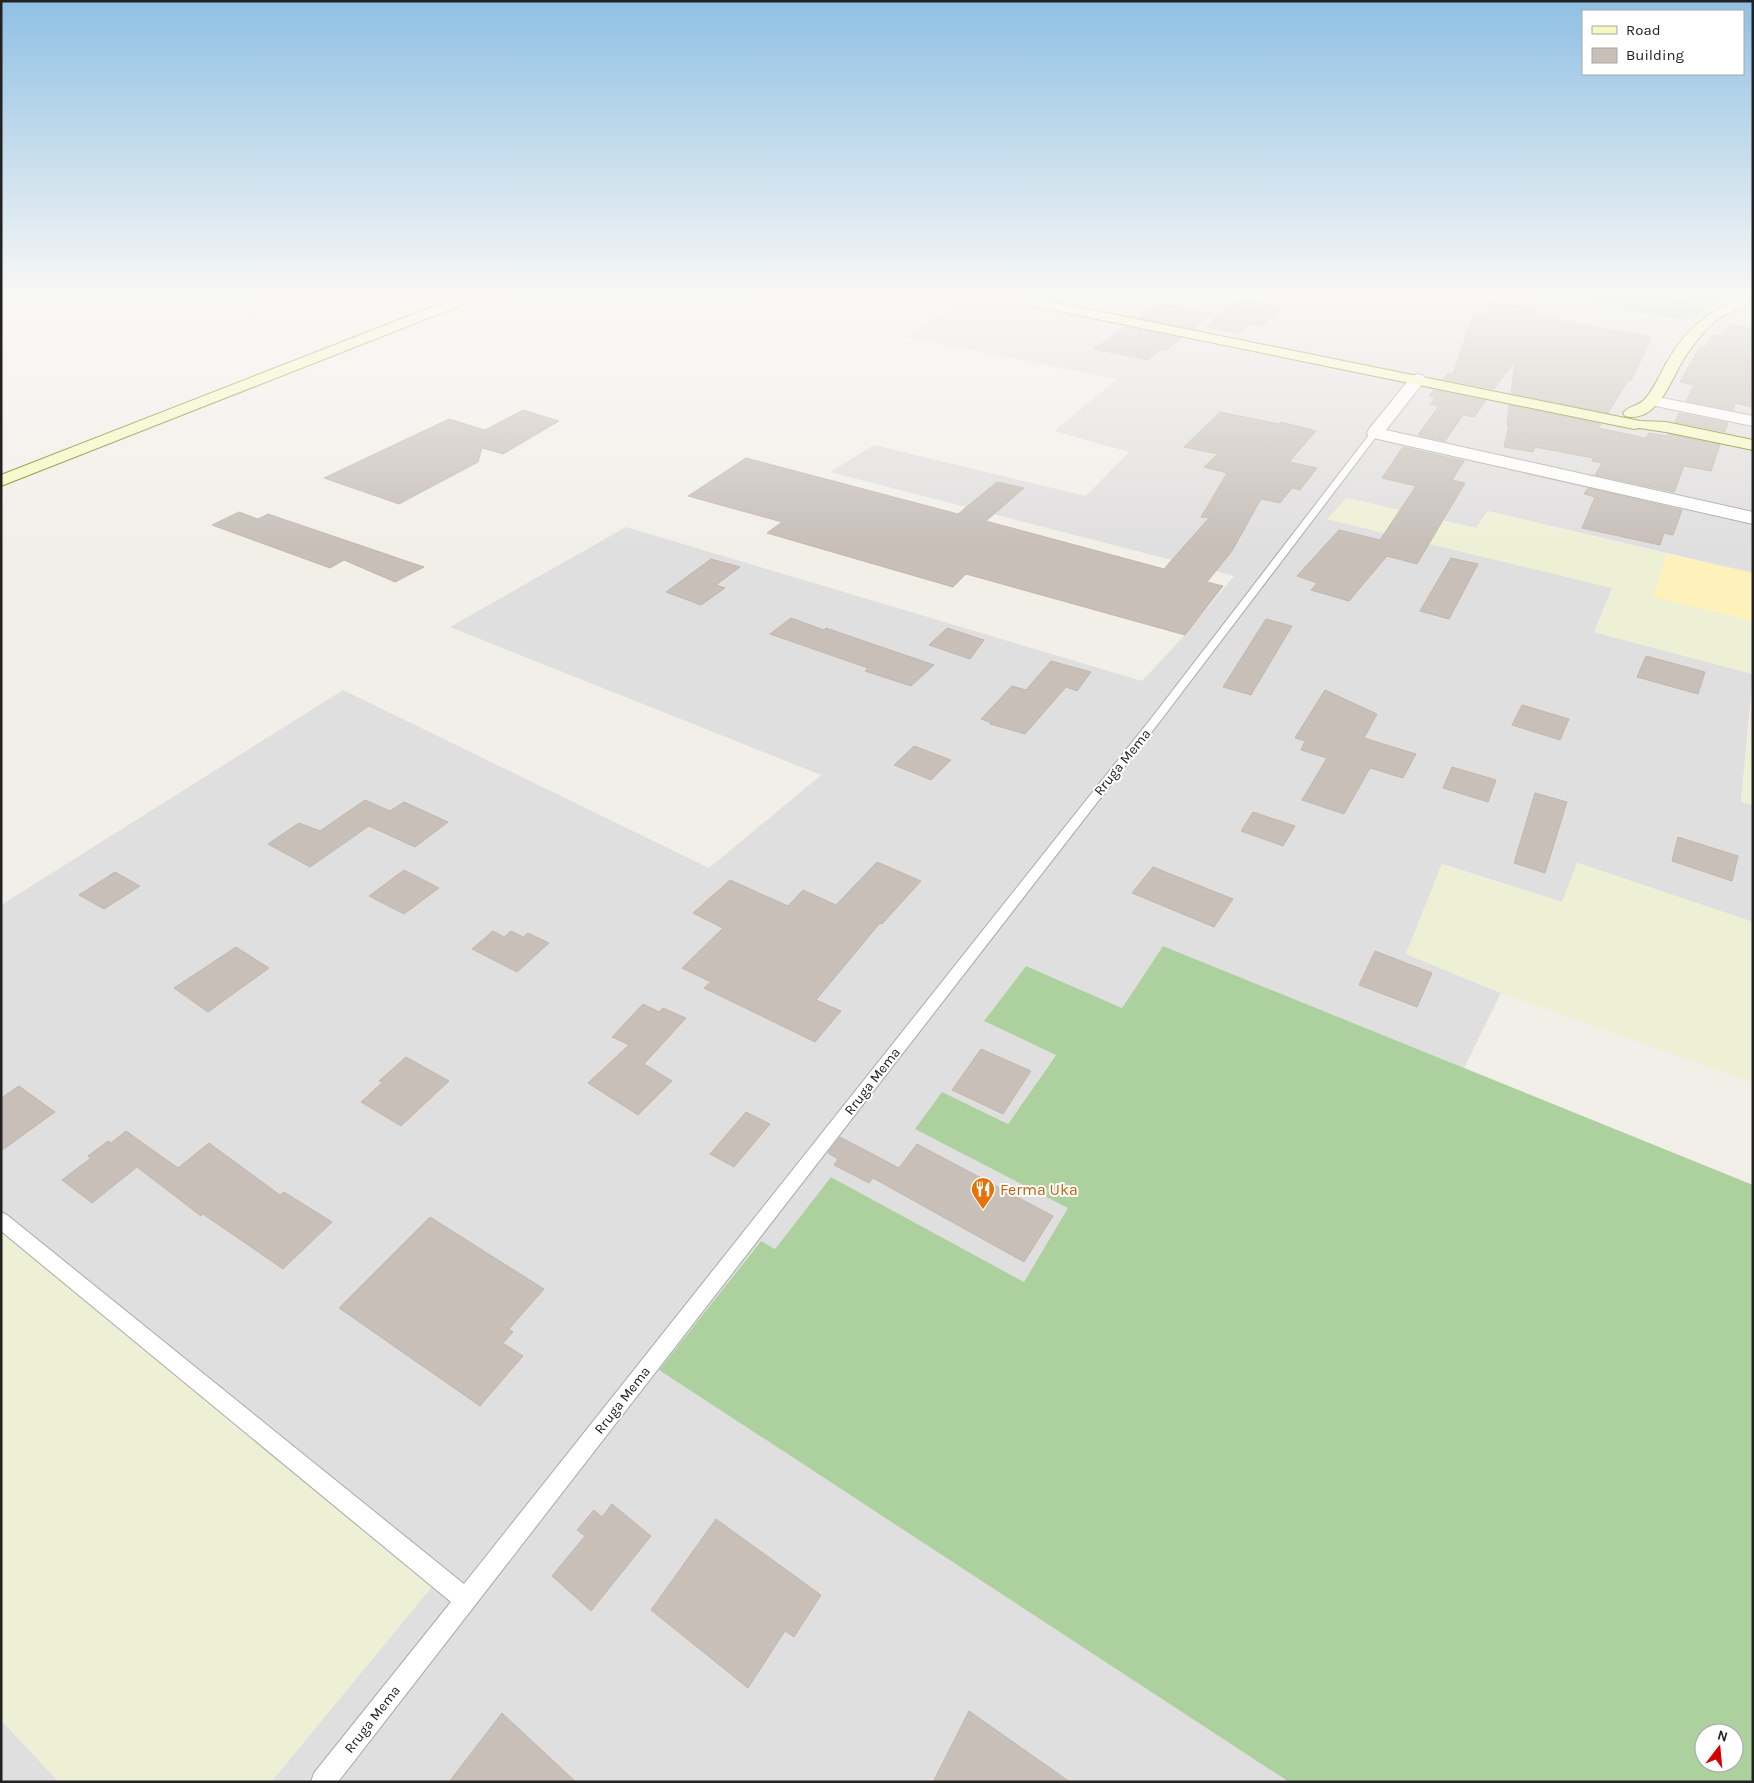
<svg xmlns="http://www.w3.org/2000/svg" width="1754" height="1783" viewBox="0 0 1754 1783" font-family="Karla,sans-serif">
<rect width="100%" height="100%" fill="#f2efe9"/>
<!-- residential -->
<path fill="#e0dfdf" d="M967,298H1556L1687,320L1730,298H1753V573L1488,511L1476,528L1347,498L1327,519L1613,588L1594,632L1753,674L1741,801L1753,805V922L1578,863L1562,902L1442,864L1406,954L1501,993L1464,1068L1163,946L1122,1008L1026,966L984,1021L1056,1054L1008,1124L942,1092L1069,1208L1024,1282L831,1177L775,1249L761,1241L659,1370L1289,1782H271L434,1584L1,1232V905L343,690L709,868L821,775L450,627L626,527L1142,681L1185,635L1234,576L830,472L874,445L1086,496L1129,452L1054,431L1117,379L907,337Z
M1,1720L59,1782H1Z"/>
<!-- farmland -->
<path fill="#eef0d5" d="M1347,498L1476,528L1488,511L1667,554L1653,597L1753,621V674L1594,632L1612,588L1327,519Z
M1753,690V805L1741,802Z
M1577,863L1753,922V1083L1501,993L1406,954L1442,864L1562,902Z
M1,1232L434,1584L271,1782H59L1,1720Z"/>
<!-- forest -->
<path fill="#add19e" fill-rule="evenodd" d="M1163,946L1753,1185V1782H1289L659,1370L761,1241L775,1249L831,1177L1024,1282L1068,1208L915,1129L942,1092L1008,1124L1056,1055L984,1021L1026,966L1122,1008ZM1704,1733H1734V1763H1704Z"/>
<!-- sand -->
<path fill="#fff1ba" d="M1667,554L1753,573V621L1653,597Z"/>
<!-- cemetery -->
<path fill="#aacbaf" d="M1556,298H1730L1687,320Z"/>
<!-- building -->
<path fill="#c7bfb8" stroke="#c4b6ab" d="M1239,299L1283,307L1262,326L1249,324L1238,333L1206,327Z
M1490,302L1538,309L1534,316L1652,337L1631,381L1628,380L1608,413L1511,393L1515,361L1494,389L1443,379L1448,373L1453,374L1473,315L1483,317Z
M1159,303L1211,314L1193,329L1139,318Z
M1729,324L1753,329V407L1735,403L1733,410L1686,401L1694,385L1680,382L1700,346L1706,347L1712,335L1721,336Z
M1126,327L1182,338L1165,351L1160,350L1148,360L1094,349Z
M1434,390L1486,401L1474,417L1463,415L1445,441L1418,435L1439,406L1430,404L1436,397L1429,396Z
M1509,405L1601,424L1598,428L1646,438L1649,433L1667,436L1668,434L1720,445L1711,471L1684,466L1674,492L1595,475L1602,463L1592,461L1593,458L1535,447L1533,452L1504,447L1509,425H1507Z
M523,410L559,421L503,454L482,448L478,462L399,504L324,478L449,419L485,430Z
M1220,412L1279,424L1281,422L1316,431L1289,462L1317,468L1300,490L1292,488L1280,503L1261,499L1232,551L1207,582L1223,586L1185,635L966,574L953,587L767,533L782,522L688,496L746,458L958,514L997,482L1024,488L986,521L1164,569L1209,518L1201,517L1227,473L1204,467L1218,454L1184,447Z
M1679,413L1728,423L1725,432L1675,422Z
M1403,447L1464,461L1452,480L1465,483L1417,564L1387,556L1349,601L1311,590L1317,583L1297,576L1339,530L1380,540L1416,486L1382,478Z
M1588,488L1682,510L1673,535L1664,533L1660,545L1582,528L1595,497L1584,494Z
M239,512L258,519L268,514L424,567L395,582L344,560L330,568L212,525Z
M1451,558L1478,564L1449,619L1420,611Z
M711,559L740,567L716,585L725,588L701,605L666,592Z
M791,618L824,630L826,628L934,665L911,686L865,671L868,668L770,634Z
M1266,619L1292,626L1251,695L1223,687Z
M947,628L984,640L970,659L929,645Z
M1646,656L1705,672L1698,694L1637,677Z
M1051,661L1091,672L1077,691L1066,687L1025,734L990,724L992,723L981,719L1012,686L1026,690Z
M1325,690L1377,714L1364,738L1416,754L1403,778L1370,768L1344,814L1302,800L1327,758L1301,750L1305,741L1295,738Z
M1522,705L1569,719L1560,740L1512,725Z
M914,746L951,760L931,780L894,765Z
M1452,767L1496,780L1488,802L1443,788Z
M1535,793L1567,802L1545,873L1514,863Z
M365,800L390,811L404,802L448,822L415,847L369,826L310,867L268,844L299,823L320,831Z
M1253,812L1295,826L1283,846L1241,831Z
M1678,837L1738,856L1732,881L1672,861Z
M877,862L921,881L882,924L880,923L816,1000L841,1011L815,1042L704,988L711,982L682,968L723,928L693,913L730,880L788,906L803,890L836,905Z
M1153,867L1233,899L1214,927L1132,893Z
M404,870L439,888L404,914L369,896Z
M115,872L140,886L104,909L79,895Z
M493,931L504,937L511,931L523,937L528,933L549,943L517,972L472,949Z
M236,947L269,968L208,1012L174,988Z
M1375,951L1432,973L1417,1007L1359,985Z
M643,1004L659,1012L663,1008L686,1018L644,1064L672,1081L638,1115L588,1083L629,1045L612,1037Z
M981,1049L1031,1071L1003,1114L952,1090Z
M406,1057L449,1081L401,1126L361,1102L383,1082L379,1081Z
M19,1086L55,1112L1,1151V1098Z
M746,1112L770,1124L734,1167L710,1154Z
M126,1131L178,1168L209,1143L280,1195L284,1192L332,1222L283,1269L203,1214L201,1216L137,1167L92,1203L62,1180L91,1158L88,1156L108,1141L111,1143Z
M840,1137L899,1168L917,1144L1053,1216L1024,1262L873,1178L869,1183L834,1165L838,1159L828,1153Z
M430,1217L544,1289L509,1329L513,1332L503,1343L523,1356L480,1406L339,1308Z
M612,1504L651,1536L591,1611L552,1576L585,1536L577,1530L594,1510L602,1517Z
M716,1519L821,1595L794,1637L785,1631L748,1688L651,1610Z
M969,1711L1070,1782H933Z
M502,1713L576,1782H449Z"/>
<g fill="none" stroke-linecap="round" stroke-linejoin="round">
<!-- lane casing -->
<g stroke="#a9a9a9" stroke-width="2">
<path id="lane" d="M1372,431L1379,433L1161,720L338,1782H311L314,1773L451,1602L1,1231V1212L7,1215L464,1584L1153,716Z"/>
</g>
<!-- street casing -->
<g stroke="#a9a9a9" stroke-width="2">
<path id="street" d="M1418,374L1424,376L1426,379L1386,430L1753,512V524L1369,437L1367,433L1369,429L1412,376Z
M1652,396L1753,416V426L1646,404L1644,401L1646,398Z"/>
</g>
<!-- secondary casing -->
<g stroke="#707d05" stroke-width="2">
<path id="secondary" d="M455,298H474L472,301L1,486V475Z
M1007,298H1033L1640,421L1666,422L1753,440V450L1666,432L1639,428L1634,429L1014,302Z
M1740,298H1753V302C1738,309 1718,316 1707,329C1698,338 1690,349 1683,360C1671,380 1657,424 1625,416L1623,413C1628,406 1639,406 1645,399C1654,389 1660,374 1667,362C1687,328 1705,314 1740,298Z"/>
</g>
<!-- path -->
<path stroke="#fa8072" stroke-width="2" stroke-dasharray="1 1" stroke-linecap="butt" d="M1677,298V303L1692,310"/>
<!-- lane -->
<use href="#lane" fill="#fff" fill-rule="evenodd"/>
<!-- street -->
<use href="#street" fill="#fff" fill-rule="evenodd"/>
<!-- secondary -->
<use href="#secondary" fill="#f7fabf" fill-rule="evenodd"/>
</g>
<!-- sky -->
<linearGradient id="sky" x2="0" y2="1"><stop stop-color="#8fc0e4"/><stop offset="0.54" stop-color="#f9f8f5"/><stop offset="1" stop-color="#f9f8f5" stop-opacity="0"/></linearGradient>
<rect width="1754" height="547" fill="url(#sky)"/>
<!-- icons -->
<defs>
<g id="restaurant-pin" transform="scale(1.25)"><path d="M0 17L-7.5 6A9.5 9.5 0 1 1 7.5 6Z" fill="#e8710a" stroke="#fff"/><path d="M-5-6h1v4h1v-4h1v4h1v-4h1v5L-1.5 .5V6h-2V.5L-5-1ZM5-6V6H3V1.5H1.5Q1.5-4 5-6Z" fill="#fff"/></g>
</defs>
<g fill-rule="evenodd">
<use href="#restaurant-pin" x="983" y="1189"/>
</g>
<g text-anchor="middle" stroke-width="4" stroke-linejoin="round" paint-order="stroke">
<!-- street labels -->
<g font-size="14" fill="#222" stroke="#fff">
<text transform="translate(1122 762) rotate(-51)" y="5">Rruga Mema</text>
<text transform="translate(872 1081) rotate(-52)" y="5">Rruga Mema</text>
<text transform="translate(622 1400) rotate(-52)" y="5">Rruga Mema</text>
<text transform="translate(372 1719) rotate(-52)" y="5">Rruga Mema</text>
</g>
<!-- near-food labels -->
<g font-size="16" fill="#c56008" stroke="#fff" text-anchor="start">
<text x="1000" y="1195">Ferma Uka</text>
</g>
</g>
<!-- border -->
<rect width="1754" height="1783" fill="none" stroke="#222222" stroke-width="5"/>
<!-- legend -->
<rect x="1582" y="10" width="162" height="65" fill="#ffffff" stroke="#a7a7a7"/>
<rect x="1592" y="26" width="25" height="8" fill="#f7fabf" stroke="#a7a7a7"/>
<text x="1626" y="35" font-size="15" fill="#222222">Road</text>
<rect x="1592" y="48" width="25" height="15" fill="#c7bfb8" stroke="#a7a7a7"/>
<text x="1626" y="60" font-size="15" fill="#222222">Building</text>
<!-- north arrow -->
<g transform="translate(1719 1748) rotate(16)"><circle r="24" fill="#ffffff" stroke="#a7a7a7"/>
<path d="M0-4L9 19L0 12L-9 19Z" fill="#d40000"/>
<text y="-8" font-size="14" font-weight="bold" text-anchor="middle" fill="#222222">N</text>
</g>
</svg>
